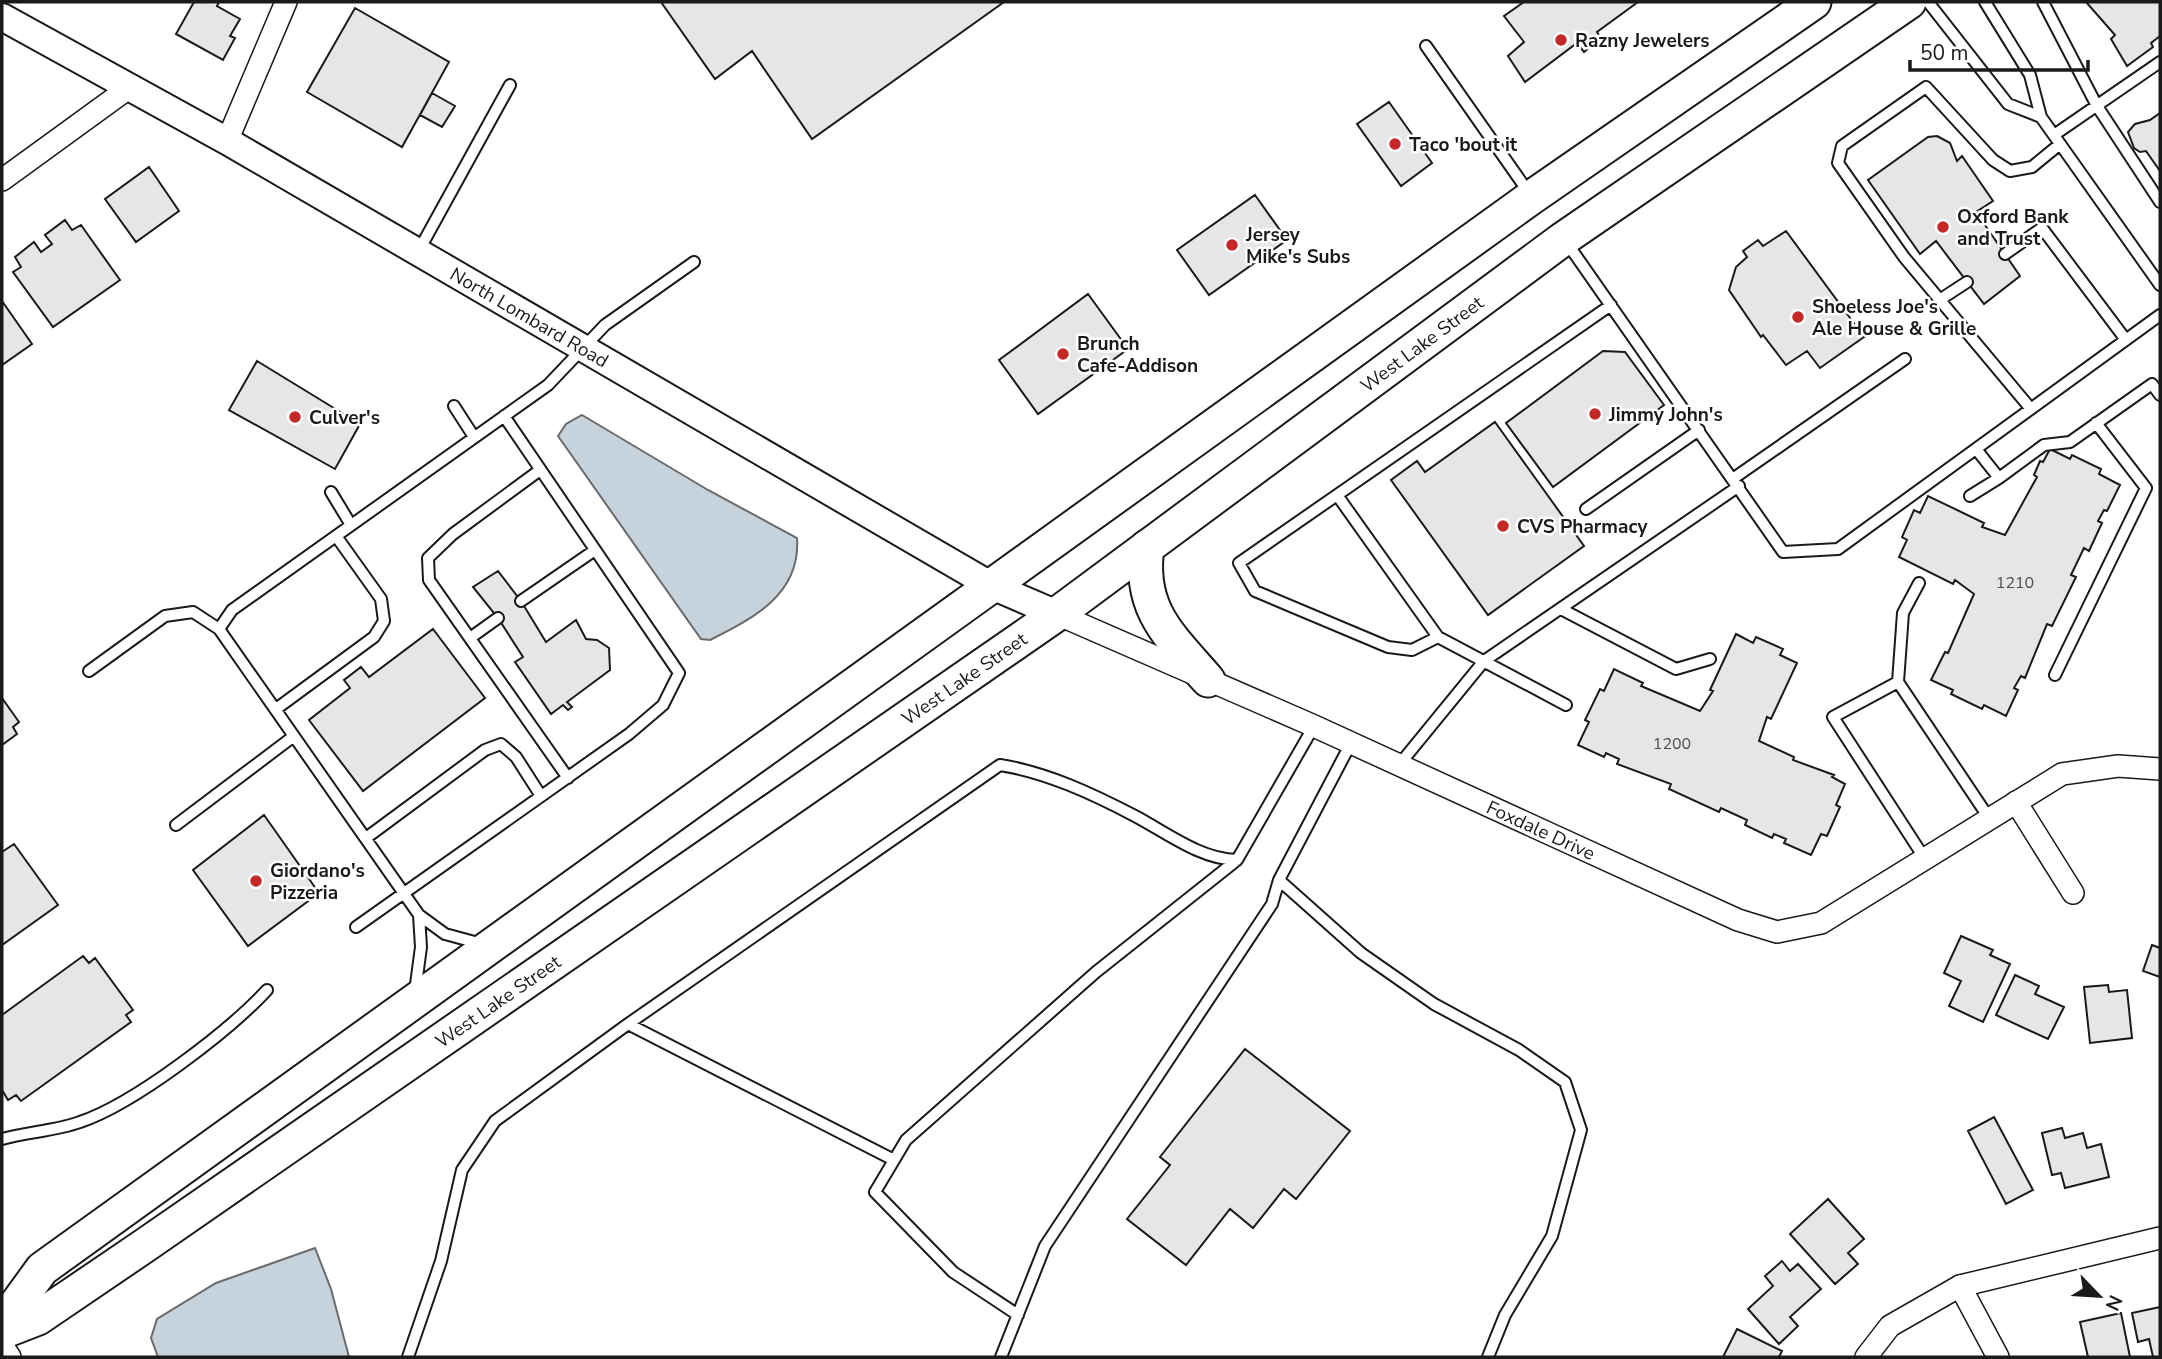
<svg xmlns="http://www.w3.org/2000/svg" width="2162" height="1359" viewBox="0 0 2162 1359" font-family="'Nunito Sans',sans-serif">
<rect width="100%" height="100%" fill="#fff"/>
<!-- water -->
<path fill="#c6d2dc" stroke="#6a6a6a" stroke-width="2" d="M582,415L708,490L797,538C801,594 754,618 710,640L701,639L558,436L566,424Z
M315,1248L331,1289L349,1357H158L151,1338L157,1319L216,1283Z"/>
<!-- building -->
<path fill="#e6e6e6" stroke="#1a1a1a" stroke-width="2" d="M194,2H219L217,6L240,19L230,36L235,38L223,60L176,34Z
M661,2H1004L812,139L752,51L715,79Z
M1524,2H1638L1597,32L1601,38L1584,52L1577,43L1525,82L1508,56L1524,42L1504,16Z
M2086,2H2160V36L2151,43L2153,47L2127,66L2111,39L2115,35Z
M355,8L449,62L402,147L307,92Z
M432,93L455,106L442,127L420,115Z
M1389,102L1432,163L1401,186L1357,124Z
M2160,113V171L2146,151L2140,152L2134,148L2128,132L2135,124L2150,120Z
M1937,136L1950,143L1957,161L1962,156L1993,201L1976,212L2020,276L1984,304L1936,241L1920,254L1868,180L1928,137Z
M149,167L179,211L136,242L105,199Z
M1255,195L1287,240L1209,295L1177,250Z
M65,220L72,230L81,225L120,280L53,327L13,272L21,267L15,257L34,242L41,252L52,244L45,235Z
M1786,231L1864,337L1820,368L1807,351L1786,365L1763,335L1761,337L1729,290L1736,267L1747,257L1743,251L1758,240L1763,246Z
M1088,294L1128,349L1038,414L999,360Z
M2,301L32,344L2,365Z
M1603,351L1625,352L1664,405L1553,487L1506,423Z
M257,361L360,424L335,469L229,410Z
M1495,422L1584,546L1488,615L1391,480L1417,461L1425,472Z
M2050,449L2070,459L2072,455L2101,469L2099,474L2120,485L2107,511L2104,510L2098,521L2102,523L2089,551L2084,548L2071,575L2076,577L2052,626L2047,624L2025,678L2021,676L2014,688L2018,690L2006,716L1984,705L1982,709L1951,694L1953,690L1931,680L1945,652L1948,653L1974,594L1955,580L1953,584L1899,557L1907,540L1902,537L1914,510L1920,513L1928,496L1984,523L1982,527L2005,535L2037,477L2034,475L2040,461L2043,462Z
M498,571L521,601L546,642L576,620L586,639L597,640L609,648L610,670L567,702L572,707L568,710L563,705L551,714L515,662L523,657L498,618L473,587Z
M433,629L485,698L363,791L309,720L350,688L344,680L361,667L369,677Z
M1736,634L1753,643L1756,637L1783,649L1780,655L1797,663L1771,719L1767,717L1759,741L1794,757L1793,760L1834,775L1832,777L1845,784L1836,805L1840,807L1827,836L1821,834L1811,855L1784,843L1786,839L1774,834L1772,838L1745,825L1747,820L1721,808L1719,812L1669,789L1671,784L1617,764L1619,759L1606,753L1604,757L1578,745L1589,722L1585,720L1600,689L1604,691L1614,669L1643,683L1641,686L1700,711L1713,691L1710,690Z
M2,698L19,722L13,727L17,734L2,745Z
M264,815L319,893L248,946L193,870Z
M14,844L58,905L2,945V852Z
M1961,936L1993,950L1990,955L2010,964L1983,1022L1949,1006L1961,981L1944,973Z
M2152,945L2160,948V977L2143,971Z
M83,956L89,963L95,958L133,1010L126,1015L131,1022L21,1101L16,1095L8,1100L2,1090V1015Z
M2015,975L2039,986L2035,994L2064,1007L2048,1039L1996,1015Z
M2108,985L2109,992L2127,990L2132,1038L2090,1043L2084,987Z
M1245,1049L1350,1131L1296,1199L1284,1189L1253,1228L1230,1209L1186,1265L1127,1219L1170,1165L1160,1157Z
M1994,1117L2033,1190L2006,1204L1968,1131Z
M2062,1128L2065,1138L2083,1133L2087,1148L2101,1144L2109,1177L2065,1188L2061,1173L2052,1175L2042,1133Z
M1828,1199L1864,1239L1848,1253L1858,1264L1835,1284L1790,1234Z
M1782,1261L1790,1271L1798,1264L1821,1289L1790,1317L1798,1326L1779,1344L1748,1309L1773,1286L1765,1276Z
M2160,1307V1357H2153L2149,1339L2138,1342L2132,1313Z
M2121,1313L2130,1357H2088L2080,1322Z
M1737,1329L1782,1351L1779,1357H1723Z"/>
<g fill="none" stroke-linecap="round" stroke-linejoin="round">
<!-- service casing -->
<g stroke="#1a1a1a" stroke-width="14">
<path id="service" d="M1928,2L2008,104L2041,117
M1985,2L2030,75L2041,117L2160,285
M2043,2L2097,106L2160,202
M1426,46L1529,193
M2054,135L2160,62
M1567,243L1783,552L1838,549L2160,315
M418,252L510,85
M2005,254L2042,228L2126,340
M1941,299L1967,282
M454,406L474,437
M2031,409L1904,257L1838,163L1842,146L1926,87L1993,160L2010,171L2032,167L2060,144
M1976,449L1999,478
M540,470L453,534L428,558L429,580L568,778
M1734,478L1905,359
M331,492L351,525
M1337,495L1438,637
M1970,496L1999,478L2044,445L2070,442L2152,384L2160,395
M1586,509L1699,430
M1919,583L1903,613L1898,682L1989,818
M521,601L595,550
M1561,609L1676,669L1710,659
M470,638L498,618
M89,671L165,616L193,612L219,629
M2055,675L2146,488L2096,423
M1898,682L1833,717L1925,859
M1566,705L1438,637L1412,650L1388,647L1255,591L1239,563L1611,305
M276,709L374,637L384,621L381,599L336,536
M1399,765L1484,661L1739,486
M176,825L294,736
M366,838L485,750L501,744L516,757L541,796
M1279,880L1361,953L1434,1004L1519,1050L1565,1082L1581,1130L1552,1236L1505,1315L1488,1357
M356,927L629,734L663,705L679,673L504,416
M482,944L445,934L419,915L219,629L232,610L548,385L605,325L694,262
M415,992L421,947L419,915
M628,1024L894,1160
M2,1139C27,1132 55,1131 80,1122C134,1104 229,1031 267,990
M1018,1315L953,1272L875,1192L906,1140L1096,972L1237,860
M408,1357L441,1261L462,1170L495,1121L628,1024L1000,765C1046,772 1093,794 1135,816C1167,833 1200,859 1237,860L1314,726
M1001,1357L1045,1246L1272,904L1279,880L1351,743"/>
</g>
<!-- minor casing -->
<g stroke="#1a1a1a" stroke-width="24">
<g id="minor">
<path d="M227,141L286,2"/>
<path d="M2,180L130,87"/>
<path id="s1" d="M1057,614L1314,726L1738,920L1777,932L1821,923L2062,774L2118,766L2160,769"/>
<path d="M2016,802L2073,893"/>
<path d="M1960,1286L1998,1357"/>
<path d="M2,1345L10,1357"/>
<path d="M1866,1357L1890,1326L1960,1286L2160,1238"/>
</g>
</g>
<!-- tertiary casing -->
<g stroke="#1a1a1a" stroke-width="30">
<g id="tertiary">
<path id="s2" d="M2,17L227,141L992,586L1057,614"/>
</g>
</g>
<!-- primary casing -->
<g stroke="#1a1a1a" stroke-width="37">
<g id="primary">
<path d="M1147,547C1138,610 1170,636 1208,680"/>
<path d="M2,1324L42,1269L1532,197L1814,2"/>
<path id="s3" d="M2,1332L38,1318L144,1246L1057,614L1563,239L1909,2"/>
</g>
</g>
<!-- service -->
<use href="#service" stroke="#fff" stroke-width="10"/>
<!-- minor -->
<use href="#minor" stroke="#fff" stroke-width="21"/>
<!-- tertiary -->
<use href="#tertiary" stroke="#fff" stroke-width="26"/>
<!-- primary -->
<use href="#primary" stroke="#fff" stroke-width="33"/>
</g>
<!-- markers -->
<g fill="#c62828" stroke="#fff" stroke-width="2.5">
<circle cx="1561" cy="40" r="7"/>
<circle cx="1395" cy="144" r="7"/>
<circle cx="1943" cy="227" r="7"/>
<circle cx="1232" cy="245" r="7"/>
<circle cx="1798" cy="317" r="7"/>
<circle cx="1063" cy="354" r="7"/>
<circle cx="1595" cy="414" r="7"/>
<circle cx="295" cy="417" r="7"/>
<circle cx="1503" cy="526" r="7"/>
<circle cx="256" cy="881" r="7"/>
</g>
<g text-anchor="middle" stroke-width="5" stroke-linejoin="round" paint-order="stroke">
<!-- number labels -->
<g font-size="16" fill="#4d4d4d">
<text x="2015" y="588">1210</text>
<text x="1672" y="749">1200</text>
</g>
<!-- poi labels -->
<g font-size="19" font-weight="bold" fill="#1a1a1a" stroke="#fff" text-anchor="start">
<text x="1575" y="47">Razny Jewelers</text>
<text x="1409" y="151">Taco 'bout it</text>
<text x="1957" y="223">Oxford Bank<tspan x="1957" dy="22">and Trust</tspan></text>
<text x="1246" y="241">Jersey<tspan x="1246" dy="22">Mike's Subs</tspan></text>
<text x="1812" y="313">Shoeless Joe's<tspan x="1812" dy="22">Ale House &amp; Grille</tspan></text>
<text x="1077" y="350">Brunch<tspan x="1077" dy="22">Cafe-Addison</tspan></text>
<text x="1609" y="421">Jimmy John's</text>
<text x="309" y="424">Culver's</text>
<text x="1517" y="533">CVS Pharmacy</text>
<text x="270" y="877">Giordano's<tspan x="270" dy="22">Pizzeria</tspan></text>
</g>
<!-- street labels -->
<g font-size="19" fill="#1a1a1a" stroke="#fff">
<text dy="7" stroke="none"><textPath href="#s2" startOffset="607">North Lombard Road</textPath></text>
<text dy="7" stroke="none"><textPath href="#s3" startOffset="1731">West Lake Street</textPath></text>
<text dy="7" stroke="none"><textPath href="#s3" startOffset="1164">West Lake Street</textPath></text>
<text dy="7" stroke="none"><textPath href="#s1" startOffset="530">Foxdale Drive</textPath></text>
<text dy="7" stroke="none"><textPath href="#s3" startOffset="597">West Lake Street</textPath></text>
</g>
</g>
<!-- border -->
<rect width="2162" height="1359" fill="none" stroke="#1a1a1a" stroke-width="7"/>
<!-- north arrow -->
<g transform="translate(2099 1296) rotate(115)" stroke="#ffffff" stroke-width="5" paint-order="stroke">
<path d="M0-5L12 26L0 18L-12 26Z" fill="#1a1a1a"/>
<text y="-10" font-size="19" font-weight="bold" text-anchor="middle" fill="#1a1a1a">N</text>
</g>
<!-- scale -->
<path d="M1910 60v10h178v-10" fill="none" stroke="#1a1a1a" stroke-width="3.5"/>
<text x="1920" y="60" font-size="21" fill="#1a1a1a" stroke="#ffffff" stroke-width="5" paint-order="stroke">50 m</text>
</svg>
